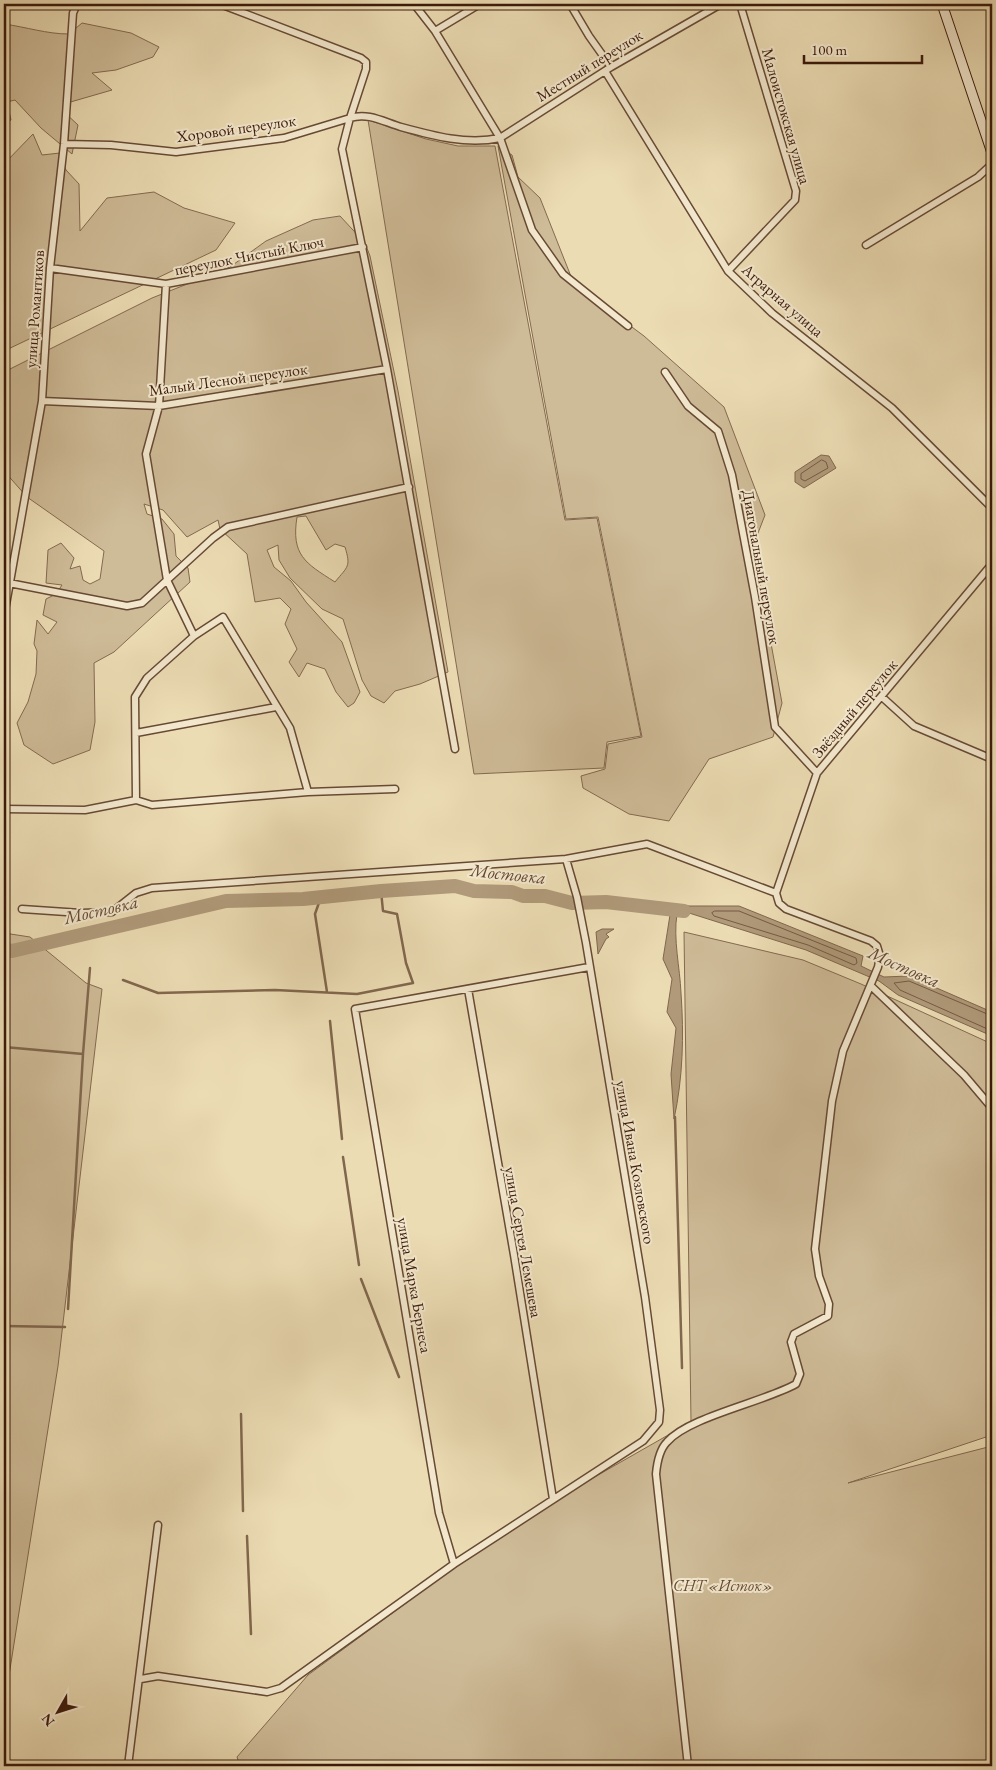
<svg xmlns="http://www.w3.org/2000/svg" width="996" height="1770" viewBox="0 0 996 1770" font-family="'EB Garamond',serif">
<rect width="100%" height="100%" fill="#ecdcb4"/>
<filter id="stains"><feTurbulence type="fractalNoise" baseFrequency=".004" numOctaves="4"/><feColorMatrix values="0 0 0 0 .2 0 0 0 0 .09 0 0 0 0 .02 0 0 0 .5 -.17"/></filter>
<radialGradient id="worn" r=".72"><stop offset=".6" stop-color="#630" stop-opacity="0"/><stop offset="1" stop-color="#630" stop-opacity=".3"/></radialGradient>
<!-- green -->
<path fill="#cebb97" stroke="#846a50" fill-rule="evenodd" d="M82,23L131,33L159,47L153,57L116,70L92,73L112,90L67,103L63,111L78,125L72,154L41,128L15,100L7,102L11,120L4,124V24C26,27 47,34 69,34Z
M368,120L426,139L458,146H495L565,520L597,518L641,736L607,742L604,768L474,774Z
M33,134L42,155L60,153L66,170L79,184L80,231L107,198L154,192L184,208L235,223L216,250L4,351V164Z
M498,146L512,155L518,177L540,198L574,284L644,336L724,407L765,515L753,546L782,703L773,737L709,759L669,821L629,814L583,788L581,776L605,769L608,744L642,737L598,517L566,519Z
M340,216L365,243L370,256L398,391L448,672L420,684L395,691L384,703L371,696L362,680L343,619L322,609L290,578L279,560L278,545L267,550L274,567L291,581L306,602L342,642L360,692L354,703L348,707L336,692L325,669L307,663L299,677L289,662L297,649L285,624L291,609L280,598L255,602L247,554L220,529L218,520L187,537L163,510L144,504L147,514L162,519L174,534L176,556L188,568L190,582L114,652L94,663L95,722L90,750L53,764L24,745L17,723L28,702L36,674L37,651L34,644L37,620L48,634L57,622L43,615L46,599L56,594L62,585L46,583L48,550L61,543L74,558L70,569L80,566L83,580L90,584L100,579L104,551L27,497L4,471V372L152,298L230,267L266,241L313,220ZM306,516L326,550L335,544L345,547C351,567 348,566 335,582C305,563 291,555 297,517Z
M684,932L803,960L861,984L992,1044V1435L848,1483L992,1446V1766H240L237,1757L308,1675L447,1573L584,1483L691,1422Z
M4,933L30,937L86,983L102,989L58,1366L4,1707Z"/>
<!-- water -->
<path fill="#b09a7a" stroke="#81674d" d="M821,455L829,456L836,468L804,488L795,482V472Z
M675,904L689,906H739L863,956L861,966L884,977L909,976L992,1012V1036L898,995L879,981L806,950L689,913L677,914C673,939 680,968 681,993C684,1035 683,1078 674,1119L671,1074L676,1028L667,1012L672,979L663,959L670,915L666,909Z
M602,929H614L606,934L609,937L606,939L598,954L596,932Z"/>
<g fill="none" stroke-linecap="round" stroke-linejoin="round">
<!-- shore -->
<path stroke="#765a42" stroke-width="1" d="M822,460L826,462L828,468L805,481L801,479V474Z
M715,911H739L856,958L857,963L854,965L808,945L714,916L712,913Z
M992,1016L909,981L894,983L900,990L992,1031"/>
<!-- stream -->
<path stroke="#81674d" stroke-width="2.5" d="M321,897L315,914L327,992
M123,980L158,993L275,990L357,994L413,983L406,963L397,914L383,911L381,891
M330,1021L342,1139
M4,1047L83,1054L90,968
M675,1117L682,1368
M343,1157L359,1265
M361,1279L399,1377
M68,1309L83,1054
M4,1326L65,1327
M241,1414L243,1511
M247,1536L251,1634"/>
<!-- river -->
<path stroke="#b09a7a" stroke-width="14" d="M4,949L12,951L226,901L303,899L381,891L455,886L474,891L512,892L523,896H545L572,903L606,902L684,911"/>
<!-- minor casing -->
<g stroke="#674a34" stroke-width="9">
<path id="minor" d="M414,4L435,31L500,138L532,230L563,274L628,326
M570,4L589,36L611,67
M435,31L480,4
M605,71L728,271L772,313L892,408L992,508
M64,144L111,145L176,152L284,138L350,118L366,69V62L361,58L220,4
M866,245L978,177L992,164
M50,268L166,284L363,247
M728,271L795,200L796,191L740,4
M166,284L159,406L146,454L167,580L194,636
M665,372L688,406L718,431L732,475L755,597L775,727L817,773
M42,401L159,406L387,369
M9,583L127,606L142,603L213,538L228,527L409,487
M4,616L42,401L50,268L64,144L73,13L77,4
M882,697L914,726L992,759
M136,733L276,707
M455,749L387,369L342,149L350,118C368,112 384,122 401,127C434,136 467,145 500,138L611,67L721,4
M136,800L135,697L147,678L194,636L223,617L290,728L308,792
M4,809L85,810L136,800L152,805L308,792L395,789
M776,893L817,773L992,564
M22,909L81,913L112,912L136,893L152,888L566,859L647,844L776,893
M871,986L964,1075L992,1108
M468,989L514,1255L553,1499
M454,1564L439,1513L355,1009L589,967
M141,1679L158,1676L267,1692L281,1688L454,1564L643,1441L659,1422L660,1410L645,1297L586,943L577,897L566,859
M128,1766L158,1525
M688,1766L656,1474C657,1463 659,1450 667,1442C688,1417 764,1402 796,1384L800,1374L791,1342L794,1334L828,1316L829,1304L819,1276L815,1249L832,1101L843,1051L878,967L880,956L877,946L871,941L786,909L779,903L776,893"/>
</g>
<!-- secondary casing -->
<g stroke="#3b1a0a" stroke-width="11">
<path id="secondary" d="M942,4L992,153"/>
</g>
<!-- minor -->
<use href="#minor" stroke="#f3e8ce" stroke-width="6"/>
<!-- secondary -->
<use href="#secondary" stroke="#f3e8ce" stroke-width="9"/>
</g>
<g text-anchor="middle" stroke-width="4" stroke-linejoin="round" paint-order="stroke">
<!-- street labels -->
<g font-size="16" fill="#3b1a0a" stroke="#f3e8ce">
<text transform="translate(589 65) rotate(-32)" y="6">Местный переулок</text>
<text transform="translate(787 116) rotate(74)" y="6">Малоистокская улица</text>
<text transform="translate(236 128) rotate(-8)" y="6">Хоровой переулок</text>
<text transform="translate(249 255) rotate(-11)" y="6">переулок Чистый Ключ</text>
<text transform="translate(783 300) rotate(41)" y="6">Аграрная улица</text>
<text transform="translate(34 309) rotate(-86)" y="6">улица Романтиков</text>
<text transform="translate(228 379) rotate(-8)" y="6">Малый Лесной переулок</text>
<text transform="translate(762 567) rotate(80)" y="6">Диагональный переулок</text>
<text transform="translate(854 708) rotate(-50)" y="6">Звёздный переулок</text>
<text transform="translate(636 1162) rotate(80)" y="6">улица Ивана Козловского</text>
<text transform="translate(524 1242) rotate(80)" y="6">улица Сергея Лемешева</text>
<text transform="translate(415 1285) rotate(80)" y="6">улица Марка Бернеса</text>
</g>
<!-- park labels -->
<g font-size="16" font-style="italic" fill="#674a34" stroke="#f3e8ce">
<text x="723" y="1591">СНТ «Исток»</text>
</g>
<!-- water labels -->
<g font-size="18" font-style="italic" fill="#644731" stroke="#f3e8ce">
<text transform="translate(508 874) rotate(6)" y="6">Мостовка</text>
<text transform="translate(101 910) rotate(-13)" y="6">Мостовка</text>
<text transform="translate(904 967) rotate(24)" y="6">Мостовка</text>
</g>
</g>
<!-- margin -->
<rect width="996" height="1770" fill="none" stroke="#ecdcb4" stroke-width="20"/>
<rect x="5" y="5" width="986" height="1760" fill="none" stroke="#3b1a0a" stroke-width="2.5"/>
<rect x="10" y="10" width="976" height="1750" fill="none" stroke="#3b1a0a"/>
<!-- north arrow -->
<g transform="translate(58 1712) rotate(231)" stroke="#f3e8ce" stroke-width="4" paint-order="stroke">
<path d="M0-4L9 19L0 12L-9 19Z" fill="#3b1a0a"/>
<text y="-8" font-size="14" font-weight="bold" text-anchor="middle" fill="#3b1a0a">N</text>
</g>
<!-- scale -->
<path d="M804 55v8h118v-8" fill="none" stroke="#3b1a0a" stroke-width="2.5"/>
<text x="811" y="55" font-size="15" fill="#3b1a0a" stroke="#f3e8ce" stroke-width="4" paint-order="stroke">100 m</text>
<rect width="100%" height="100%" filter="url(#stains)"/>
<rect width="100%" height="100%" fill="url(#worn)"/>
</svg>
